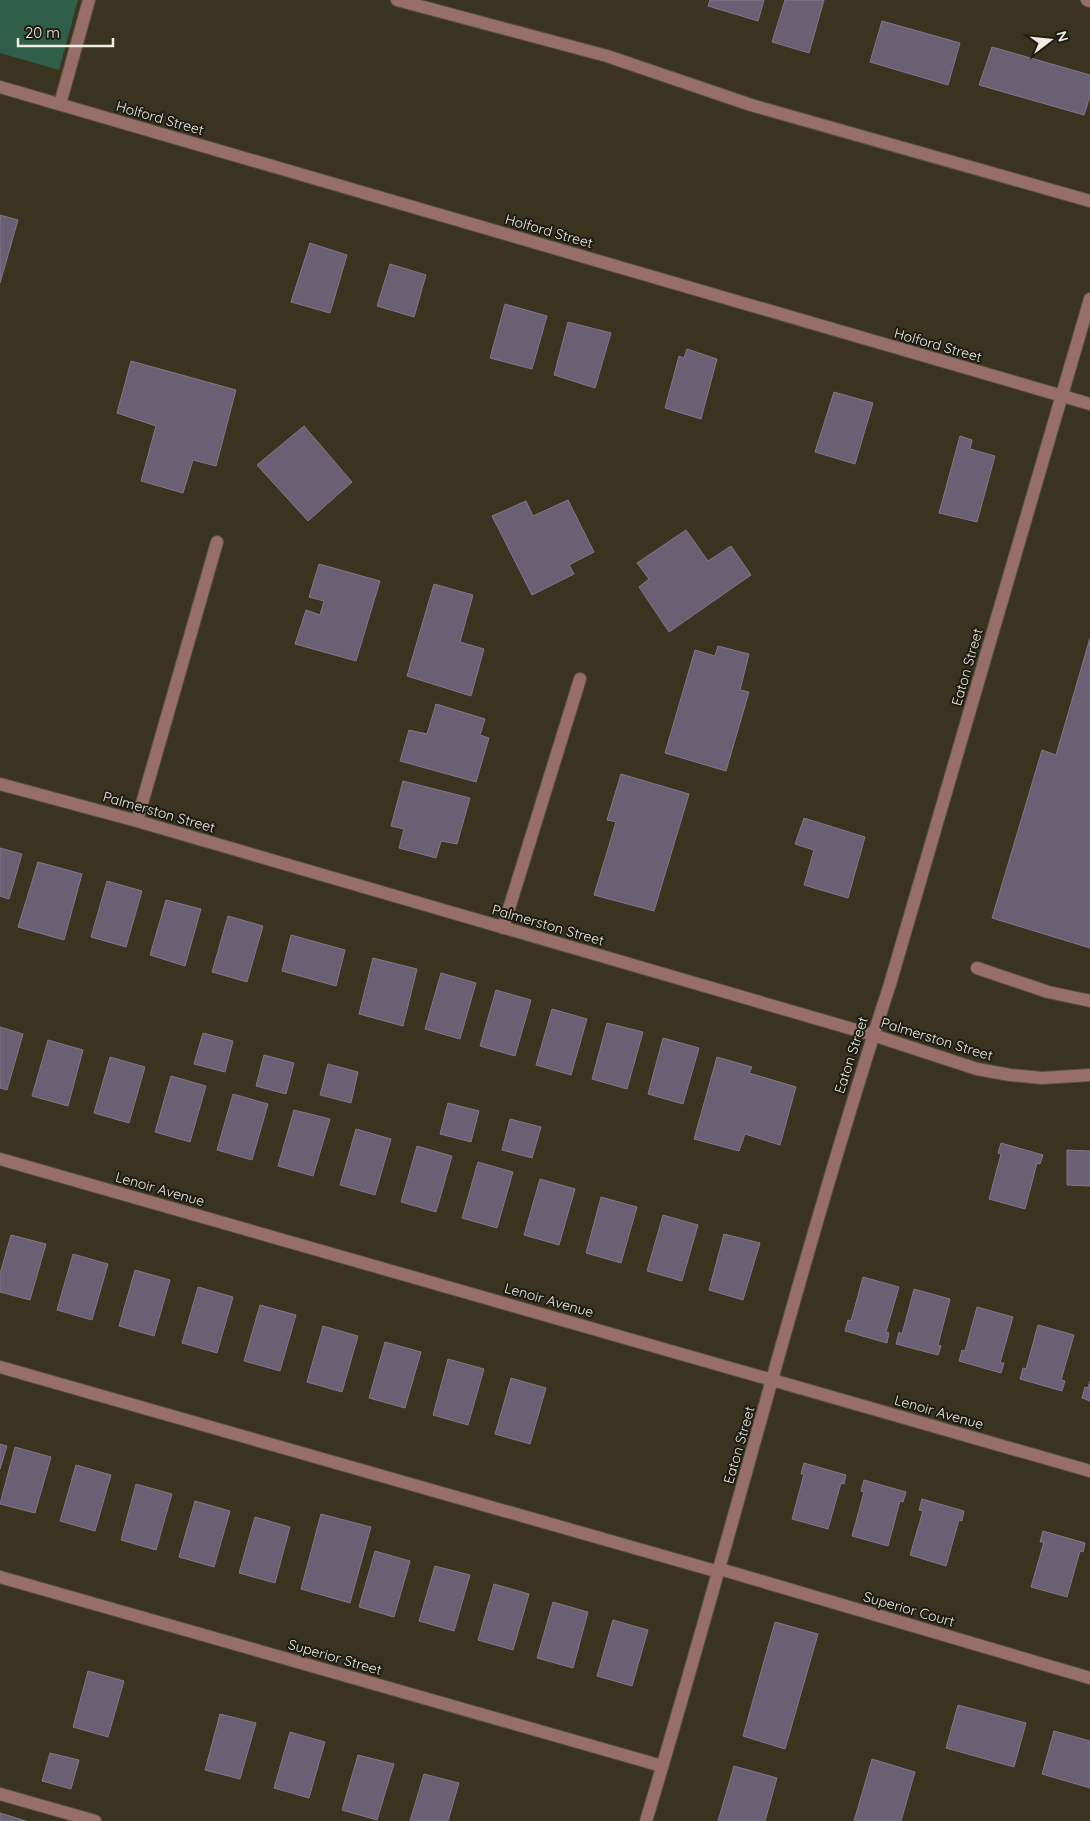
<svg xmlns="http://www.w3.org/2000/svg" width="1090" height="1821" viewBox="0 0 1090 1821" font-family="Quicksand,sans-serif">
<rect width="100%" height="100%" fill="#393320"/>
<!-- grass -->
<path fill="#2f5f4b" d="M0,0H78L59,70L0,53Z"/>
<!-- building -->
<path fill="#696073" stroke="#82788c" d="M710,0H764L758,21L708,6Z
M785,0H824L809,53L772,42Z
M882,21L960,43L948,85L870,62Z
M992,47L1090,75V96L1084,115L979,85Z
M0,215L18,220L0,283Z
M310,243L347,255L330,313L291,302Z
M390,264L426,275L414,317L377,306Z
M505,304L547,316L532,369L490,358Z
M568,322L611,333L595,388L554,375Z
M687,349L717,359L701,419L665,408L679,356L684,358Z
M131,361L236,390L216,466L193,460L183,493L141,481L156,426L117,413Z
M834,392L873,403L855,464L815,452Z
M304,426L352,482L308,521L257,465Z
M960,436L972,440L970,449L995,456L977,522L939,513Z
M568,500L594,552L569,565L574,574L532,595L492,516L526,501L533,516Z
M686,530L708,561L731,546L751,575L669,632L639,587L649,579L637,563Z
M319,564L380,581L356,661L295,644L306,610L320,615L324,601L309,597Z
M434,584L473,595L460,642L484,649L471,696L407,676Z
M1090,638V948L992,918L1042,750L1056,755Z
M718,646L749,654L740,690L749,692L726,771L665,753L695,650L715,656Z
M436,704L485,719L480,735L489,738L476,782L400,761L409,730L427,734Z
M621,774L689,794L654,911L594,895L616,822L607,820Z
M403,781L470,798L457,844L441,841L436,858L399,848L404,829L391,826Z
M804,818L865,837L848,898L804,885L814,850L795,844Z
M0,848L22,854L9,899L0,896Z
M38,862L82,874L64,940L18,927Z
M107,881L142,891L126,947L91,937Z
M166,900L201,909L185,966L150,955Z
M228,916L263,926L247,982L212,972Z
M291,935L345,950L336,986L282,971Z
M373,958L417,969L403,1026L359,1014Z
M441,973L476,983L460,1039L425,1029Z
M496,990L531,1000L515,1056L480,1046Z
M552,1009L587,1019L571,1075L536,1065Z
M607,1023L643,1032L627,1089L592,1079Z
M0,1027L23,1034L7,1090L0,1088Z
M203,1033L233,1041L225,1072L194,1064Z
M663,1038L699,1048L683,1104L648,1094Z
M48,1040L83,1050L68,1106L32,1096Z
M264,1055L294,1063L286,1094L256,1086Z
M110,1057L145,1067L129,1123L94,1113Z
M717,1057L752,1067L749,1073L796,1087L780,1145L745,1134L739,1151L694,1139Z
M328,1064L358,1072L351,1103L320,1095Z
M171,1076L206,1086L190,1142L155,1132Z
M233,1094L268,1104L252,1160L217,1150Z
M448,1103L479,1111L471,1142L440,1134Z
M294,1110L330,1119L313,1176L278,1166Z
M510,1119L541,1127L532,1158L502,1150Z
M356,1129L391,1139L375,1195L340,1185Z
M1001,1143L1043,1155L1040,1164L1037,1163L1025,1209L989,1199L1001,1154L998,1153Z
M417,1146L452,1156L436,1212L401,1202Z
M1067,1150L1090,1151V1186L1067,1185Z
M478,1162L513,1172L497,1228L462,1218Z
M540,1179L575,1189L559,1245L524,1235Z
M601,1197L637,1207L621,1263L586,1253Z
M663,1215L698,1225L682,1281L647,1271Z
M724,1234L760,1243L743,1300L709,1290Z
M11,1235L46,1244L30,1300L0,1292V1274Z
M73,1254L108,1264L92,1320L57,1310Z
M135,1270L170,1280L154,1336L119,1326Z
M863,1277L899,1287L886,1332L889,1333L887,1343L845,1331L848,1320L851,1321Z
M198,1287L233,1297L217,1353L182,1343Z
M914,1289L950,1299L938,1345L941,1346L938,1355L896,1344L899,1332L902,1334Z
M260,1305L296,1315L280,1371L244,1361Z
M977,1307L1013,1317L1000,1363H1004L1001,1373L959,1361L962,1350L965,1351Z
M1038,1325L1074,1335L1061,1380L1065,1381L1062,1391L1020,1379L1023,1368L1026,1369Z
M323,1326L358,1336L342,1392L307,1382Z
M385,1342L421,1352L405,1408L369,1398Z
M448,1359L484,1369L468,1425L433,1415Z
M511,1378L546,1388L530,1444L495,1434Z
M1090,1381V1401L1082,1398L1085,1387L1088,1388Z
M0,1444L7,1446L0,1469Z
M15,1447L51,1457L35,1513L0,1504Z
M804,1463L846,1475L844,1484L841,1483L828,1529L792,1519L804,1474H801Z
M76,1465L111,1475L95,1531L60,1521Z
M864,1480L906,1492L903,1502L900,1501L888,1546L852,1536L864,1492L861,1491Z
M136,1484L172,1494L156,1550L121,1540Z
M922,1499L964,1511L962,1521L959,1520L946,1566L910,1555L923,1511L919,1510Z
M195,1501L230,1511L214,1567L179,1557Z
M321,1514L371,1527L350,1603L301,1589Z
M255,1517L290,1527L275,1583L239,1573Z
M1043,1531L1085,1543L1083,1552L1080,1551L1067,1597L1031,1587L1044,1542H1040Z
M375,1551L410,1561L394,1617L359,1607Z
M435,1566L470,1575L454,1631L419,1621Z
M494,1584L529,1594L513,1650L478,1640Z
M553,1602L588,1612L573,1668L537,1658Z
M613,1620L648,1630L632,1686L597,1676Z
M775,1622L818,1634L785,1749L743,1736Z
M88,1671L124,1681L108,1737L73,1727Z
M958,1705L1026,1723L1014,1767L946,1748Z
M220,1714L256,1723L240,1779L205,1770Z
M1054,1731L1090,1741V1788L1042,1774Z
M290,1732L325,1742L309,1798L274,1788Z
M50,1753L79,1760L71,1789L42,1781Z
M358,1755L394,1764L377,1820L342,1810Z
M872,1759L915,1772L901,1821H854Z
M734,1766L777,1778L765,1821H718Z
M424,1774L459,1783L448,1821H410Z
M0,1813L26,1821H0Z"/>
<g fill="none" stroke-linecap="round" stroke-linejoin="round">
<!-- minor casing -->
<g stroke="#56513f" stroke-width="14">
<path id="minor" d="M397,0L607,56L751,105L1090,201
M1087,0L1090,1
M0,87L1090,404
M60,104L89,0
M0,784L137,821L873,1035L977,1069L1010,1075L1042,1078L1090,1075
M137,821L217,542
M503,928L580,679
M977,968L1048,992L1090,1001
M0,1159L1090,1471
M0,1367L719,1572
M720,1569L1090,1678
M0,1577L662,1766
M0,1794L95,1821
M646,1821C730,1543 800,1260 890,984L1090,299"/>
</g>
<!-- minor -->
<use href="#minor" stroke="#986e69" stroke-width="12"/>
</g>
<g text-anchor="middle" stroke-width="4" stroke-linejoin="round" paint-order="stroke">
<!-- street labels -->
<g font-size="14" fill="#f0ede1" stroke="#1d1b13">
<text transform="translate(160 118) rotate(16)" y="5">Holford Street</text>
<text transform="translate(549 231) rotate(16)" y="5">Holford Street</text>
<text transform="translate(938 345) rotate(16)" y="5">Holford Street</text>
<text transform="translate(967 667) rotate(-74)" y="5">Eaton Street</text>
<text transform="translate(159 812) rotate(16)" y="5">Palmerston Street</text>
<text transform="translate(548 925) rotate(16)" y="5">Palmerston Street</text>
<text transform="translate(937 1039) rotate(17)" y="5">Palmerston Street</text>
<text transform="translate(851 1055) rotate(-72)" y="5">Eaton Street</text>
<text transform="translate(160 1189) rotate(16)" y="5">Lenoir Avenue</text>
<text transform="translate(549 1300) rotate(16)" y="5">Lenoir Avenue</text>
<text transform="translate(939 1412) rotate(16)" y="5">Lenoir Avenue</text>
<text transform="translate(739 1445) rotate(-74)" y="5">Eaton Street</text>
<text transform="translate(909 1609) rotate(16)" y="5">Superior Court</text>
<text transform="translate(335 1657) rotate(16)" y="5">Superior Street</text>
</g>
</g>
<!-- north arrow -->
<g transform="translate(1050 40) rotate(74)" stroke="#1d1b13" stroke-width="4" paint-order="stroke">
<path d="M0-4L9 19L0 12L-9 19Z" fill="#f0ede1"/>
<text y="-8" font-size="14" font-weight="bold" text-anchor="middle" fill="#f0ede1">N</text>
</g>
<!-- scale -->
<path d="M18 38v8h95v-8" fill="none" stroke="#f0ede1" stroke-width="2.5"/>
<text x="25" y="38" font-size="15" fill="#f0ede1" stroke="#1d1b13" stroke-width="4" paint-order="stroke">20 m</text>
</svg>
